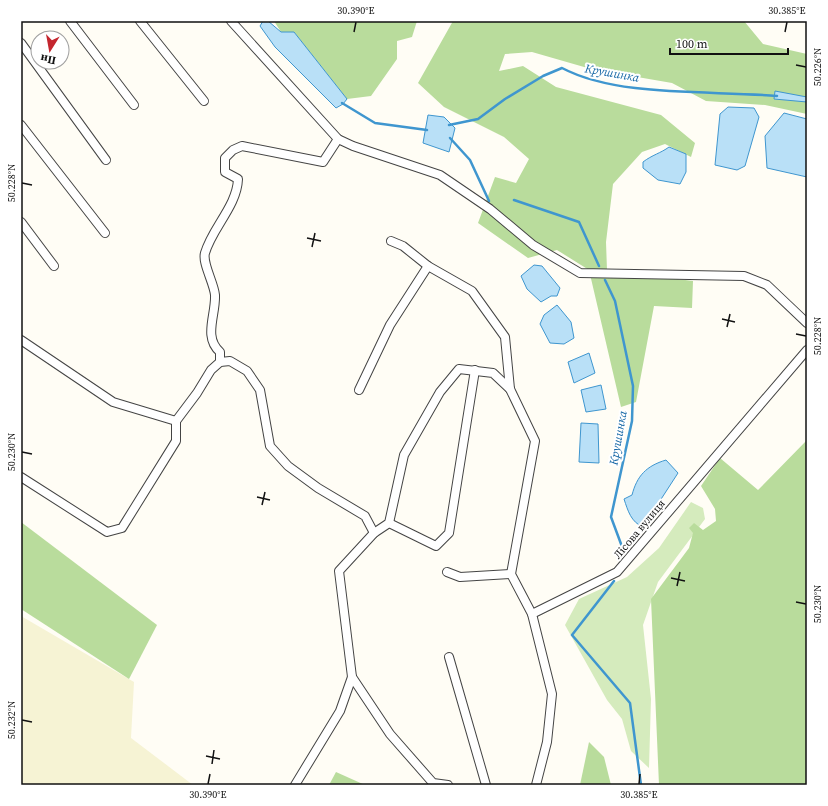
<svg xmlns="http://www.w3.org/2000/svg" width="828" height="806" font-family="'Source Serif 4',serif">
<rect width="100%" height="100%" fill="#fffdf5"/>
<path fill="#f6f3d4" d="M21,616L134,682L131,738L193,785H21Z"/>
<path fill="#d5ebbd" d="M691,502L703,508L705,519L658,582L643,625L651,699L649,768L631,751L622,719L607,700L565,625L579,599L627,577L659,548Z"/>
<g fill="#b9dc9c">
<path d="M274,21H417L412,37L397,41V59L371,96L347,99L294,32H281Z"/>
<path d="M453,21H744L763,44L807,54V114L765,105L706,101L672,83L591,69L532,52L505,54L499,71L523,66L556,87L661,115L695,143L691,157L665,144L642,152L613,184L606,242L607,270L693,281L692,308L654,306L636,402L621,407L589,270L557,250L528,258L478,223L495,177L516,183L529,159L504,137L444,107L418,83Z"/>
<path d="M807,440V785H659L651,599L689,548L693,533L689,528L694,523L703,530L716,521L715,509L701,486L720,458L758,490Z"/>
<path d="M21,522L157,625L129,679L21,609Z"/>
<path d="M589,742L604,757L611,785H580Z"/>
<path d="M336,772L365,785H329Z"/>
</g>
<g fill="#b9e0f7" stroke="#3f96cf">
<path d="M263,21H268L281,32H294L347,99L343,104L336,108L275,47L260,26Z"/>
<path d="M775,91L807,97V102L774,99Z"/>
<path d="M728,107L754,108L759,117L745,166L737,170L715,165L720,114Z"/>
<path d="M784,113L807,119V177L767,168L765,136Z"/>
<path d="M428,115L444,117L455,128L449,152L423,143Z"/>
<path d="M669,147L686,154V172L680,184L658,180L643,168V162C652,155 661,153 669,147Z"/>
<path d="M534,265L542,266L560,288L557,296H551L541,302L527,289L521,276Z"/>
<path d="M557,305L571,322L574,338L564,344L550,343L540,324L544,315Z"/>
<path d="M589,353L595,373L574,383L568,362Z"/>
<path d="M601,385L606,409L586,412L581,390Z"/>
<path d="M581,423L598,424L599,463L579,462Z"/>
<path d="M666,460L678,473L643,527C631,522 628,511 624,499L632,495C637,476 646,466 666,460Z"/>
</g>
<g fill="none" stroke-linecap="round" stroke-linejoin="round">
<g stroke="#3f96cf" stroke-width="2.5">
<path d="M342,103L375,123L427,130"/>
<path d="M449,125L478,119L505,99L543,76L562,68C619,98 713,90 777,96"/>
<path d="M450,138L470,160L489,201"/>
<path d="M514,200L579,222L599,266"/>
<path d="M605,280L615,301L633,386L632,421L611,517L624,552"/>
<path d="M614,581L572,635L630,703L641,785"/>
</g>
<g stroke="#444" stroke-width="10">
<g id="minor">
<path d="M70,21L134,105"/>
<path d="M140,21L204,101"/>
<path d="M231,21L338,139L353,146L440,175L490,209L533,245L580,273L744,276L767,285L807,323"/>
<path d="M21,43L106,160"/>
<path d="M21,125L105,233"/>
<path d="M21,222L54,266"/>
<path d="M391,241L403,246L428,266L472,291L505,337L510,389L535,441L511,574L532,614"/>
<path d="M21,340L113,402L176,421"/>
<path d="M220,362V352C203,337 216,315 215,295C214,283 202,263 205,253C212,228 237,206 238,179L225,172V158L233,150L242,146L323,162L338,139"/>
<path d="M359,390L390,325L428,266"/>
<path d="M21,477L107,532L122,528L176,441V421L197,393L211,370L220,362L230,361L247,371L260,390L270,446L288,466L318,488L365,516L374,533"/>
<path d="M389,523L436,546L449,533L475,370"/>
<path d="M447,572L460,577L511,574"/>
<path d="M449,657L486,785"/>
<path d="M295,785L340,711L352,677"/>
<path d="M448,785L433,783L390,734L352,677L339,571L374,533L389,523L404,455L440,392L459,369L493,373L510,389"/>
<path d="M536,785L547,742L552,694L532,614L617,572L807,350"/>
</g>
</g>
<use href="#minor" stroke="#fff" stroke-width="8"/>
</g>
<path fill="none" stroke="#111" stroke-width="1.5" d="M354,32L356,22M785,32L787,22M796,65L806,67M22,183L32,185M307,238L321,241M312,247L315,233M722,319L735,322M727,327L730,314M796,334L806,336M22,452L32,454M257,497L270,500M262,505L265,492M671,578L685,581M677,586L680,572M796,602L806,604M22,720L32,722M206,756L220,759M212,764L214,750M208,784L210,774M639,784L640,774"/>
<g text-anchor="middle" stroke-width="4" stroke-linejoin="round" paint-order="stroke">
<g font-size="11" fill="#111" stroke="#fff">
<text transform="translate(639 529) rotate(-50)" y="4">Лісова вулиця</text>
</g>
<g font-size="12" font-style="italic" fill="#1768a6" stroke="#fff">
<text transform="translate(612 73) rotate(10)" y="4">Крушинка</text>
<text transform="translate(618 438) rotate(-80)" y="4">Крушинка</text>
</g>
</g>
<rect width="828" height="806" fill="none" stroke="#ffffff" stroke-width="44"/>
<g transform="translate(50 50) rotate(191)"><circle r="19" fill="#ffffff" stroke="#a0a0a0"/>
<path d="M0-3L7 15L0 10L-7 15Z" fill="#c4262e"/>
<text y="-6" font-size="11" font-weight="bold" text-anchor="middle" fill="#111111">Пн</text>
</g>
<path d="M670 48v6h118v-6" fill="none" stroke="#111111" stroke-width="2"/>
<text x="676" y="48" font-size="12" fill="#111111" stroke="#ffffff" stroke-width="3" paint-order="stroke">100 m</text>
<rect x="22" y="22" width="784" height="762" fill="none" stroke="#111" stroke-width="1.5"/>
<g font-size="10" text-anchor="middle" fill="#111">
<text x="356" y="14">30.390°E</text>
<text x="787" y="14">30.385°E</text>
<text transform="translate(817 67) rotate(-90)" y="4">50.226°N</text>
<text transform="translate(11 183) rotate(-90)" y="4">50.228°N</text>
<text transform="translate(817 336) rotate(-90)" y="4">50.228°N</text>
<text transform="translate(11 452) rotate(-90)" y="4">50.230°N</text>
<text transform="translate(817 604) rotate(-90)" y="4">50.230°N</text>
<text transform="translate(11 720) rotate(-90)" y="4">50.232°N</text>
<text x="208" y="798">30.390°E</text>
<text x="639" y="798">30.385°E</text>
</g>
</svg>
